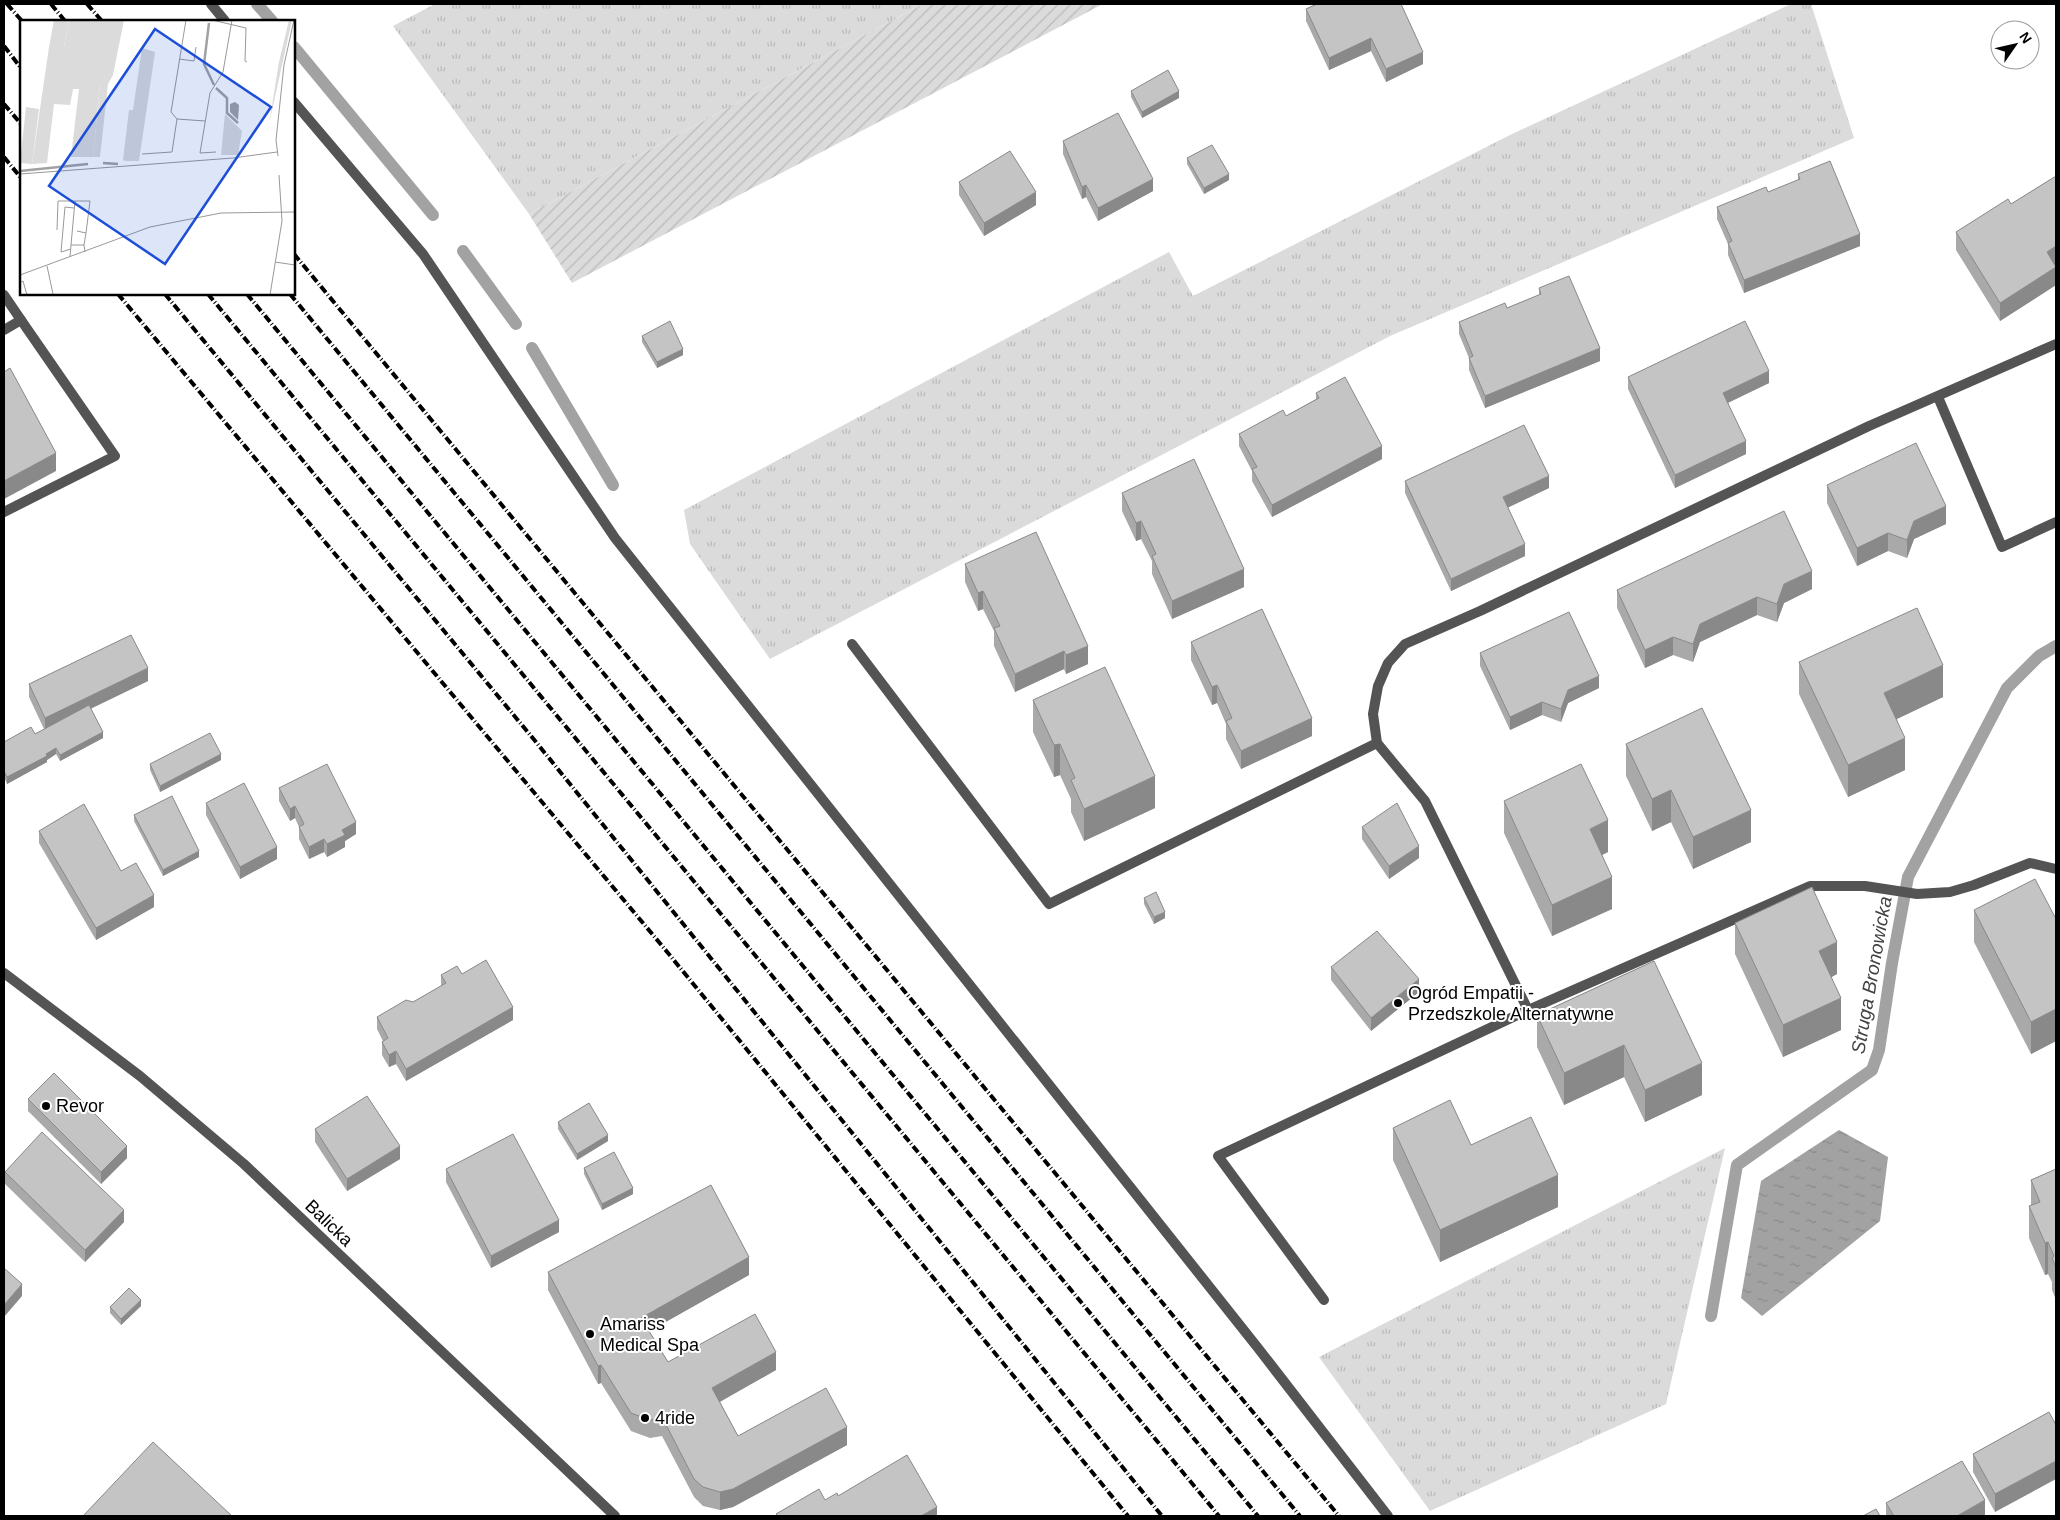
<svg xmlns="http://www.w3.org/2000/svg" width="2060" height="1520" font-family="Arial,sans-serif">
<defs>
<pattern id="grass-tufts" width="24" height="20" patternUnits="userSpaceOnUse" patternTransform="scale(1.25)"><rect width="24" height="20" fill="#dbdbdb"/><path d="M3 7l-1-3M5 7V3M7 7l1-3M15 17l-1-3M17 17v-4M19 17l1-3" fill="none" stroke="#bababa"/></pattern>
<pattern id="garden-furrows" width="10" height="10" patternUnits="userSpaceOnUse" patternTransform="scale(1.25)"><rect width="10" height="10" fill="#dbdbdb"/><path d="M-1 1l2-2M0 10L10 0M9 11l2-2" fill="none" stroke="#bababa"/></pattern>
<pattern id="water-ripples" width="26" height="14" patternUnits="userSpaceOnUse" patternTransform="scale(1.25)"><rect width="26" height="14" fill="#a2a2a2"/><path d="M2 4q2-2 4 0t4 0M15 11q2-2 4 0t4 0" fill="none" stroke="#8a8a8a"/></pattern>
</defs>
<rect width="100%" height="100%" fill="#fff"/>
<g fill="url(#grass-tufts)">
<path d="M435,4H923L529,214L393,26Z"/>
<path d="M1791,4H1811L1854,138L1390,336L770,659L690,544L684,510L1169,252L1193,296L1512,134Z"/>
<path d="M1725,1148L1666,1404L1430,1511L1319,1357Z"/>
</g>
<path fill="url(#garden-furrows)" d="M923,4H1103L572,283L529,214Z"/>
<path fill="url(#water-ripples)" d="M1839,1130L1888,1157L1880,1221L1762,1316L1741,1298L1761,1181Z"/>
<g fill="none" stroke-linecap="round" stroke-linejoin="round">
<g stroke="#a2a2a2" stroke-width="12">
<path d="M257,4L272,21"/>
<path d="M294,47L433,215"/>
<path d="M463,251L516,324"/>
<path d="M532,348L613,485"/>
<path d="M1711,1316L1737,1165L1872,1070L1879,1050L1892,963L1908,877L2007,688L2039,656L2056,646"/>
</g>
<g stroke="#545454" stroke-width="10">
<path d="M4,295L21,320L4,330"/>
<path d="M4,512L115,456L21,320"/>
</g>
<g stroke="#545454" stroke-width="10">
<path d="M211,4L225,21"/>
<path d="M294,102L423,254L615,538L1258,1348L1388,1516"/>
<path d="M1938,397L2002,547L2056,522"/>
<path d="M852,644L1049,904L1377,743"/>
<path d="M1528,1010L1425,801L1377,743L1373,714L1378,686L1388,663L1405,644L1480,611L1869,426L2056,344"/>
<path d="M1324,1300L1218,1156L1528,1010L1810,886H1865L1917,894L1950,892L1974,885L2030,863L2056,869"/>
</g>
<path stroke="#545454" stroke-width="10" d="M4,973L140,1076L244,1164L615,1516"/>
<g stroke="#000" stroke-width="4" stroke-dasharray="8 2.5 1 2.5" stroke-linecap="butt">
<path d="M7,4L22,21"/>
<path d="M51,4L65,21"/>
<path d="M87,4L102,21"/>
<path d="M4,46L21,68"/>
<path d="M4,104L21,124"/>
<path d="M4,157L21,178"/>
<path d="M294,254L1339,1516"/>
<path d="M118,294L668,953L1128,1516"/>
<path d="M165,294L536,742L1162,1516"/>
<path d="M208,294L1219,1516"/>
<path d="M247,294L1258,1516"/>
<path d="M290,294L1300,1516"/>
</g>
</g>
<g fill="#a9a9a9">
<path d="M1317,4L1423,64L1386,82L1371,51L1329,70L1306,21V9Z"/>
<path d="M1131,91L1179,98L1142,118L1131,97Z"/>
<path d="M1063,141L1153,191L1098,221L1086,197L1082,199L1063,154Z"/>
<path d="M1187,158L1229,180L1204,194L1187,164Z"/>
<path d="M1798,174L1860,246L1744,293L1728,255V244L1717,219V207L1768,192L1798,180Z"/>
<path d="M2056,176V264L2055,265L2056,267V285L2000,321L1956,250V232L2011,204Z"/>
<path d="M959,182L1036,205L984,236L959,195Z"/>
<path d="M1539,288L1600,361L1485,408L1469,370V358L1459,334V322L1507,308L1539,295Z"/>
<path d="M642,336L683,355L657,368L642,342Z"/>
<path d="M1628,377L1769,383L1728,403L1746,454L1675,488L1628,389Z"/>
<path d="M1316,393L1382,459L1272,517L1252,481V471L1239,446V434L1286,416L1316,399Z"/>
<path d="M1405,481L1549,488L1508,507L1525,556L1451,591L1405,493Z"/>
<path d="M1827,485L1946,524L1914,539L1907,558L1888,551L1857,566L1827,503Z"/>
<path d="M1122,493L1244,587L1172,619L1152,574V561L1141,539L1136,541L1122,511Z"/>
<path d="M965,564L1088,664L1066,674L1064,669L1015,692L994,646V631L983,609L978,611L965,582Z"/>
<path d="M1812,589L1784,603L1777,622L1757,615L1700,642L1693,662L1673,655L1645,668L1617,608V590Z"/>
<path d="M1191,642L1312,736L1241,769L1226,739V724L1217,703L1212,705L1191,660Z"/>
<path d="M1480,653L1599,688L1568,703L1561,722L1542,715L1510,730L1480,666Z"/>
<path d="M1799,662L1943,697L1897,719L1905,770L1848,797L1799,694Z"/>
<path d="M148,681L91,708L103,738L60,761L56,754L47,760V762L7,784L4,777V742L35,734L44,729L29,697V684Z"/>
<path d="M1033,700L1155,808L1084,841L1071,812V799L1060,775L1054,777L1033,732Z"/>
<path d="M1626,744L1751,842L1693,869L1671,822L1652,831L1626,776Z"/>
<path d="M221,760L160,792L150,770V764Z"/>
<path d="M279,788L356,834L345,841V847L327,857L324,852L309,859L299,839V827L295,818L290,821L279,801Z"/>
<path d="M1504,801L1608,852L1602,855L1612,909L1552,936L1504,833Z"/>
<path d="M206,803L277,859L240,879L206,815Z"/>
<path d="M134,815L199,857L163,876L134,821Z"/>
<path d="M1362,827L1419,858L1389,879L1362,839Z"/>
<path d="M39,831L121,871L154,907L96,940L39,843Z"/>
<path d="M1144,898L1165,918L1154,924L1144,904Z"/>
<path d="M1974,910L2056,919V1041L2031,1054L1974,942Z"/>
<path d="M1735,923L1837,974L1832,977L1841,1030L1783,1057L1735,954Z"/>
<path d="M1654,961L1702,1095L1645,1122L1624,1077L1564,1105L1537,1047V1015Z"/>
<path d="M1331,967L1419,992L1371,1031L1331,980Z"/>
<path d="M462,974L513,1020L406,1081L396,1064L389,1067L382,1055V1042L383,1041L377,1029V1017L413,1002L441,986V975Z"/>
<path d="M28,1099L127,1158L101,1184L28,1111Z"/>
<path d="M558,1122L608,1141L577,1160L558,1129Z"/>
<path d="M1393,1128L1471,1145L1558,1207L1440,1262L1393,1160Z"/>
<path d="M315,1129L400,1159L347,1191L315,1142Z"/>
<path d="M584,1168L633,1194L602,1210L584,1174Z"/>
<path d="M446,1169L559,1232L491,1268L446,1182Z"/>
<path d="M2056,1169V1300L2052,1290V1282L2048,1274L2045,1275L2029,1238V1206H2031V1180Z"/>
<path d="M5,1172L124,1222L85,1262L5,1184Z"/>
<path d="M548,1272L749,1275L649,1331L668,1362L776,1370L720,1402L738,1436L847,1445L733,1507L720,1510L703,1506L694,1497L662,1436L650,1438L631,1431L601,1383L598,1384L548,1290Z"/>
<path d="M141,1306L121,1325L110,1313V1307Z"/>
<path d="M2049,1412L1995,1512L1973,1472V1454Z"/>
<path d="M1886,1503L1985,1516H1886Z"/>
</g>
<g fill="#898989">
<path d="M1371,38V51L1329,70V58Z"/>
<path d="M1423,52V64L1386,82V69Z"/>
<path d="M1179,91V98L1142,118V112Z"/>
<path d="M1229,174V180L1204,194V188Z"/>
<path d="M1153,179V191L1098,221V208Z"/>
<path d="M1086,185V197L1082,199V187Z"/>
<path d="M1036,192V205L984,236V223Z"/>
<path d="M1860,234V246L1744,293V280Z"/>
<path d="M2056,246V264L2047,270V252Z"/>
<path d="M2056,267V285L2000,321V303Z"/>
<path d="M1600,348V361L1485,408V396Z"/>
<path d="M683,349V355L657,368V362Z"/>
<path d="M1769,371V383L1723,405V393Z"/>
<path d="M1746,441V454L1675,488V475Z"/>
<path d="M1382,446V459L1272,517V505Z"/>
<path d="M56,453V471L4,499V481Z"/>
<path d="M1549,476V488L1503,510V497Z"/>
<path d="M1946,506V524L1914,539L1907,558V540L1914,521Z"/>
<path d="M1141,521V539L1136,541V523Z"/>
<path d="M1888,533V551L1857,566V548Z"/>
<path d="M1525,544V556L1451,591V579Z"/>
<path d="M1244,569V587L1172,619V601Z"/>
<path d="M1812,571V589L1784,603L1777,622V604L1784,584Z"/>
<path d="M983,591V609L978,611V593Z"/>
<path d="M1757,597V615L1700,642L1693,662V644L1700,624Z"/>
<path d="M1673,637V655L1645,668V650Z"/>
<path d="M1088,646V664L1066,674V655Z"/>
<path d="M1064,651V669L1015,692V674Z"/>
<path d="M1943,665V697L1884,725V693Z"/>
<path d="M148,668V681L45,731V718Z"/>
<path d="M1599,676V688L1568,703L1561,722V709L1568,690Z"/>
<path d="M1217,685V703L1212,705V687Z"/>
<path d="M1542,702V715L1510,730V717Z"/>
<path d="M1312,718V736L1241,769V751Z"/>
<path d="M103,732V738L60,761V755Z"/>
<path d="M1905,738V770L1848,797V765Z"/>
<path d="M1060,744V775L1054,777V745Z"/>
<path d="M56,748V754L47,760V762L7,784V777Z"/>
<path d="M221,754V760L160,792V786Z"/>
<path d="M1155,776V808L1084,841V809Z"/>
<path d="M1671,790V822L1652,831V799Z"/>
<path d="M295,806V818L290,821V809Z"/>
<path d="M1751,810V842L1693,869V837Z"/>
<path d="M1608,820V852L1590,861V829Z"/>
<path d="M356,822V834L345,841V847L327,857V844L342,830Z"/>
<path d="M324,839V852L309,859V847Z"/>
<path d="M1419,846V858L1389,879V866Z"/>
<path d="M277,847V859L240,879V867Z"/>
<path d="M199,851V857L163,876V870Z"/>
<path d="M1612,877V909L1552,936V905Z"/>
<path d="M154,895V907L96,940V928Z"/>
<path d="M1165,912V918L1154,924V917Z"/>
<path d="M1837,942V974L1819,983V951Z"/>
<path d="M1419,979V992L1371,1031V1018Z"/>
<path d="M1841,998V1030L1783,1057V1025Z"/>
<path d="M513,1007V1020L406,1081V1069Z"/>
<path d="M2056,1009V1041L2031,1054V1022Z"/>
<path d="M1624,1045V1077L1564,1105V1073Z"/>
<path d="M396,1051V1064L389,1067V1055Z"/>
<path d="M1702,1063V1095L1645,1122V1090Z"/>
<path d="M608,1135V1141L577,1160V1154Z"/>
<path d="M127,1146V1158L101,1184V1172Z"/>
<path d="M400,1146V1159L347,1191V1179Z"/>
<path d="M1558,1175V1207L1440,1262V1230Z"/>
<path d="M633,1188V1194L602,1210V1204Z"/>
<path d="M124,1210V1222L85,1262V1250Z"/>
<path d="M559,1220V1232L491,1268V1256Z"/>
<path d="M2048,1242V1274L2045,1275V1243Z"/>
<path d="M749,1257V1275L641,1336V1318Z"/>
<path d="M22,1284V1296L4,1317V1305Z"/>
<path d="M141,1300V1306L121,1325V1319Z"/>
<path d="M776,1352V1370L712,1406V1388Z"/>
<path d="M601,1365V1383L598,1384V1366Z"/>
<path d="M847,1427V1445L733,1507L720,1510V1492Z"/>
<path d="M2056,1461V1479L1995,1512V1494Z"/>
<path d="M1985,1500V1516H1957Z"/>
<path d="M937,1507V1516H921Z"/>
</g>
<g fill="#c4c4c4" stroke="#898989">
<path d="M1317,4H1401L1423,52L1386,69L1371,38L1329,58L1306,9Z"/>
<path d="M1168,70L1179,91L1142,112L1131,91Z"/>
<path d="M1118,113L1153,179L1098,208L1086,185L1082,187L1063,141Z"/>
<path d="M1212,145L1229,174L1204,188L1187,158Z"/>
<path d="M1010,151L1036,192L984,223L959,182Z"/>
<path d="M1830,161L1860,234L1744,280L1728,243L1732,241L1717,207L1766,187L1768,192L1800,179L1798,174Z"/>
<path d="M2056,176V246L2047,252L2056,267L2000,303L1956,232L2008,199L2011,204Z"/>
<path d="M1569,276L1600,348L1485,396L1469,358L1473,356L1459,322L1505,303L1507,308L1541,294L1539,288Z"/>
<path d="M670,321L683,349L657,362L642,336Z"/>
<path d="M1745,321L1769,371L1723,393L1746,441L1675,475L1628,377Z"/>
<path d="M10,368L56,453L4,481V372Z"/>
<path d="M1345,377L1382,446L1272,505L1252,469L1257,467L1239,434L1283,410L1286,416L1319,398L1316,393Z"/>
<path d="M1524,425L1549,476L1503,497L1525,544L1451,579L1405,481Z"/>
<path d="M1916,443L1946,506L1914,521L1907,540L1888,533L1857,548L1827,485Z"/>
<path d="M1194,459L1244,569L1172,601L1152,556L1156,554L1141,521L1136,523L1122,493Z"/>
<path d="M1784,511L1812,571L1784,584L1777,604L1757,597L1700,624L1693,644L1673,637L1645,650L1617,590Z"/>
<path d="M1036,532L1088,646L1066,655L1064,651L1015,674L994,628L1000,626L983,591L978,593L965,564Z"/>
<path d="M1917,608L1943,665L1884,693L1905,738L1848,765L1799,662Z"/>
<path d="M1262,609L1312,718L1241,751L1226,721L1232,718L1217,685L1212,687L1191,642Z"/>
<path d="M1569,612L1599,676L1568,690L1561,709L1542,702L1510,717L1480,653Z"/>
<path d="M131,635L148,668L45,718L29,684Z"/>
<path d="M1105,667L1155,776L1084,809L1071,780L1075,778L1060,744L1054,745L1033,700Z"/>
<path d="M89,705L103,732L60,755L56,748L46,754L47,756L7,777L4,771V742L31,727L35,734Z"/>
<path d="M1702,708L1751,810L1693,837L1671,790L1652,799L1626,744Z"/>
<path d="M210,733L221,754L160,786L150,764Z"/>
<path d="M327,764L356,822L342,830L345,835L327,844L324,839L309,847L299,827L304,824L295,806L290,809L279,788Z"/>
<path d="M1581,764L1608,820L1590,829L1612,877L1552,905L1504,801Z"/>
<path d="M244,783L277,847L240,867L206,803Z"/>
<path d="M172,796L199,851L163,870L134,815Z"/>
<path d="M1397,803L1419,846L1389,866L1362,827Z"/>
<path d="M84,804L121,871L136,863L154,895L96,928L39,831Z"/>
<path d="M2035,879L2056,919V1009L2031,1022L1974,910Z"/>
<path d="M1812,887L1837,942L1819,951L1841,998L1783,1025L1735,923Z"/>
<path d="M1156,892L1165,912L1154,917L1144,898Z"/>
<path d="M1377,931L1419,979L1371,1018L1331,967Z"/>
<path d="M486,960L513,1007L406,1069L396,1051L389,1055L382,1042L388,1038L377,1017L406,1000L413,1002L446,983L441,975L457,966L462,974Z"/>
<path d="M1654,961L1702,1063L1645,1090L1624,1045L1564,1073L1537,1015Z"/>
<path d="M54,1073L127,1146L101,1172L28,1099Z"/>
<path d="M367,1096L400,1146L347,1179L315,1129Z"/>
<path d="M1450,1100L1471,1145L1531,1117L1558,1175L1440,1230L1393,1128Z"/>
<path d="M589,1103L608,1135L577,1154L558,1122Z"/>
<path d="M42,1132L124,1210L85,1250L5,1172Z"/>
<path d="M513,1134L559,1220L491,1256L446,1169Z"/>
<path d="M614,1152L633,1188L602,1204L584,1168Z"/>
<path d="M2056,1169V1268L2052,1258L2054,1256L2048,1242L2045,1243L2029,1206L2040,1202L2031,1180Z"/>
<path d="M711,1185L749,1257L641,1318L668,1362L755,1314L776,1352L712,1388L738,1436L826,1388L847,1427L733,1489L720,1492L703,1487L694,1479L662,1417L650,1420L631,1413L601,1365L598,1366L548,1272Z"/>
<path d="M4,1268L22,1284L4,1305Z"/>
<path d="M129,1288L141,1300L121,1319L110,1307Z"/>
<path d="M2049,1412L2056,1425V1461L1995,1494L1973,1454Z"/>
<path d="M153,1442L232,1516H83Z"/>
<path d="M907,1455L937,1507L921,1516H778L776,1514L819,1489L825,1500L837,1493L838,1496Z"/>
<path d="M1962,1461L1985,1500L1957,1516H1894L1886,1503Z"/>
<path d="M1876,1509L1880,1516H1863Z"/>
</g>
<g fill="#000" stroke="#fff" stroke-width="2">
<circle cx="1398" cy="1003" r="5"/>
<circle cx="46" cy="1106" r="5"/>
<circle cx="590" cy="1334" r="5"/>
<circle cx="645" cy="1418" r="5"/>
</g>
<g text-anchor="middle" stroke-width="4" stroke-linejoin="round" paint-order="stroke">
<g font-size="18" fill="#000" stroke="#fff" text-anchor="start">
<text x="1408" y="999">Ogród Empatii -<tspan x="1408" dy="21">Przedszkole Alternatywne</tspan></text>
<text x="56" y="1112">Revor</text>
<text x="600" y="1330">Amariss<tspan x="600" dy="21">Medical Spa</tspan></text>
<text x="655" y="1424">4ride</text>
</g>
<g font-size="18" fill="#000" stroke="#fff">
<text transform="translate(329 1223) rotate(44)" y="6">Balicka</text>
</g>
<g font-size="19" font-style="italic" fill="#434343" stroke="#fff">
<text transform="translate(1871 975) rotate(-80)" y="7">Struga Bronowicka</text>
</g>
</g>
<g transform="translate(20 20)">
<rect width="275" height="275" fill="#fff"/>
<path d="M49,0H104L93,55L88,64H80L73,137H51L59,69H53L50,85L34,84L27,143L12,144L29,27H44ZM122,28L135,32L119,141H106L103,140L109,90H113ZM205,94L222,111L218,135H201Z" fill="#dbdbdb"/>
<path d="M34,0H49L44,27H29ZM269,0H272L249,104L259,42ZM6,87L19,89L12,144L0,143Z" fill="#dbdbdb"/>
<path d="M80,64H88L80,137H73Z" fill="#dbdbdb"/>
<path d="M215,82L219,85L218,100L210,92V84Z" fill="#a2a2a2"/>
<path fill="none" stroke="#a2a2a2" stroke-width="2.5" d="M189,3L184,44L194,65M196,68L207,78V93L218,103M83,143L98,144M0,151L68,144"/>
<path fill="none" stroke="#999" stroke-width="1" d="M166,0L151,92L157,99L185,101M192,0L226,8L225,41L227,42M159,39L174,41L176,27M196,132L180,133L190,73L203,52L212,0M122,134L152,132L157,99M258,136L256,120L264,45L274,0M0,154L213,138L257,132M55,181H70L66,213M37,210L38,181H55L51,225M57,211L66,213L64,225M51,229L41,232L45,187L54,188M50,237L51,225H64L65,232M255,242L275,245M27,246L33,274M0,255L130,207L201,193L275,192M0,263L3,261L7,275M250,275L262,201L259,155"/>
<path fill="#1d4ed8" fill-opacity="0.15" stroke="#1d4ed8" stroke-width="2.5" d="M135,9L251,87L145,244L29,166Z"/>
<rect width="275" height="275" fill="none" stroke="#000" stroke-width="2.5"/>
</g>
<rect width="2060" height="1520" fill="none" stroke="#000000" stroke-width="10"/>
<g transform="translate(2015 45) rotate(56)"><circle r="24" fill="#ffffff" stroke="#999999"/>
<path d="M0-4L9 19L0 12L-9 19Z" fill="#000000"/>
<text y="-8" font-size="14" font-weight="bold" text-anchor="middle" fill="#000000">N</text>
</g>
</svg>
